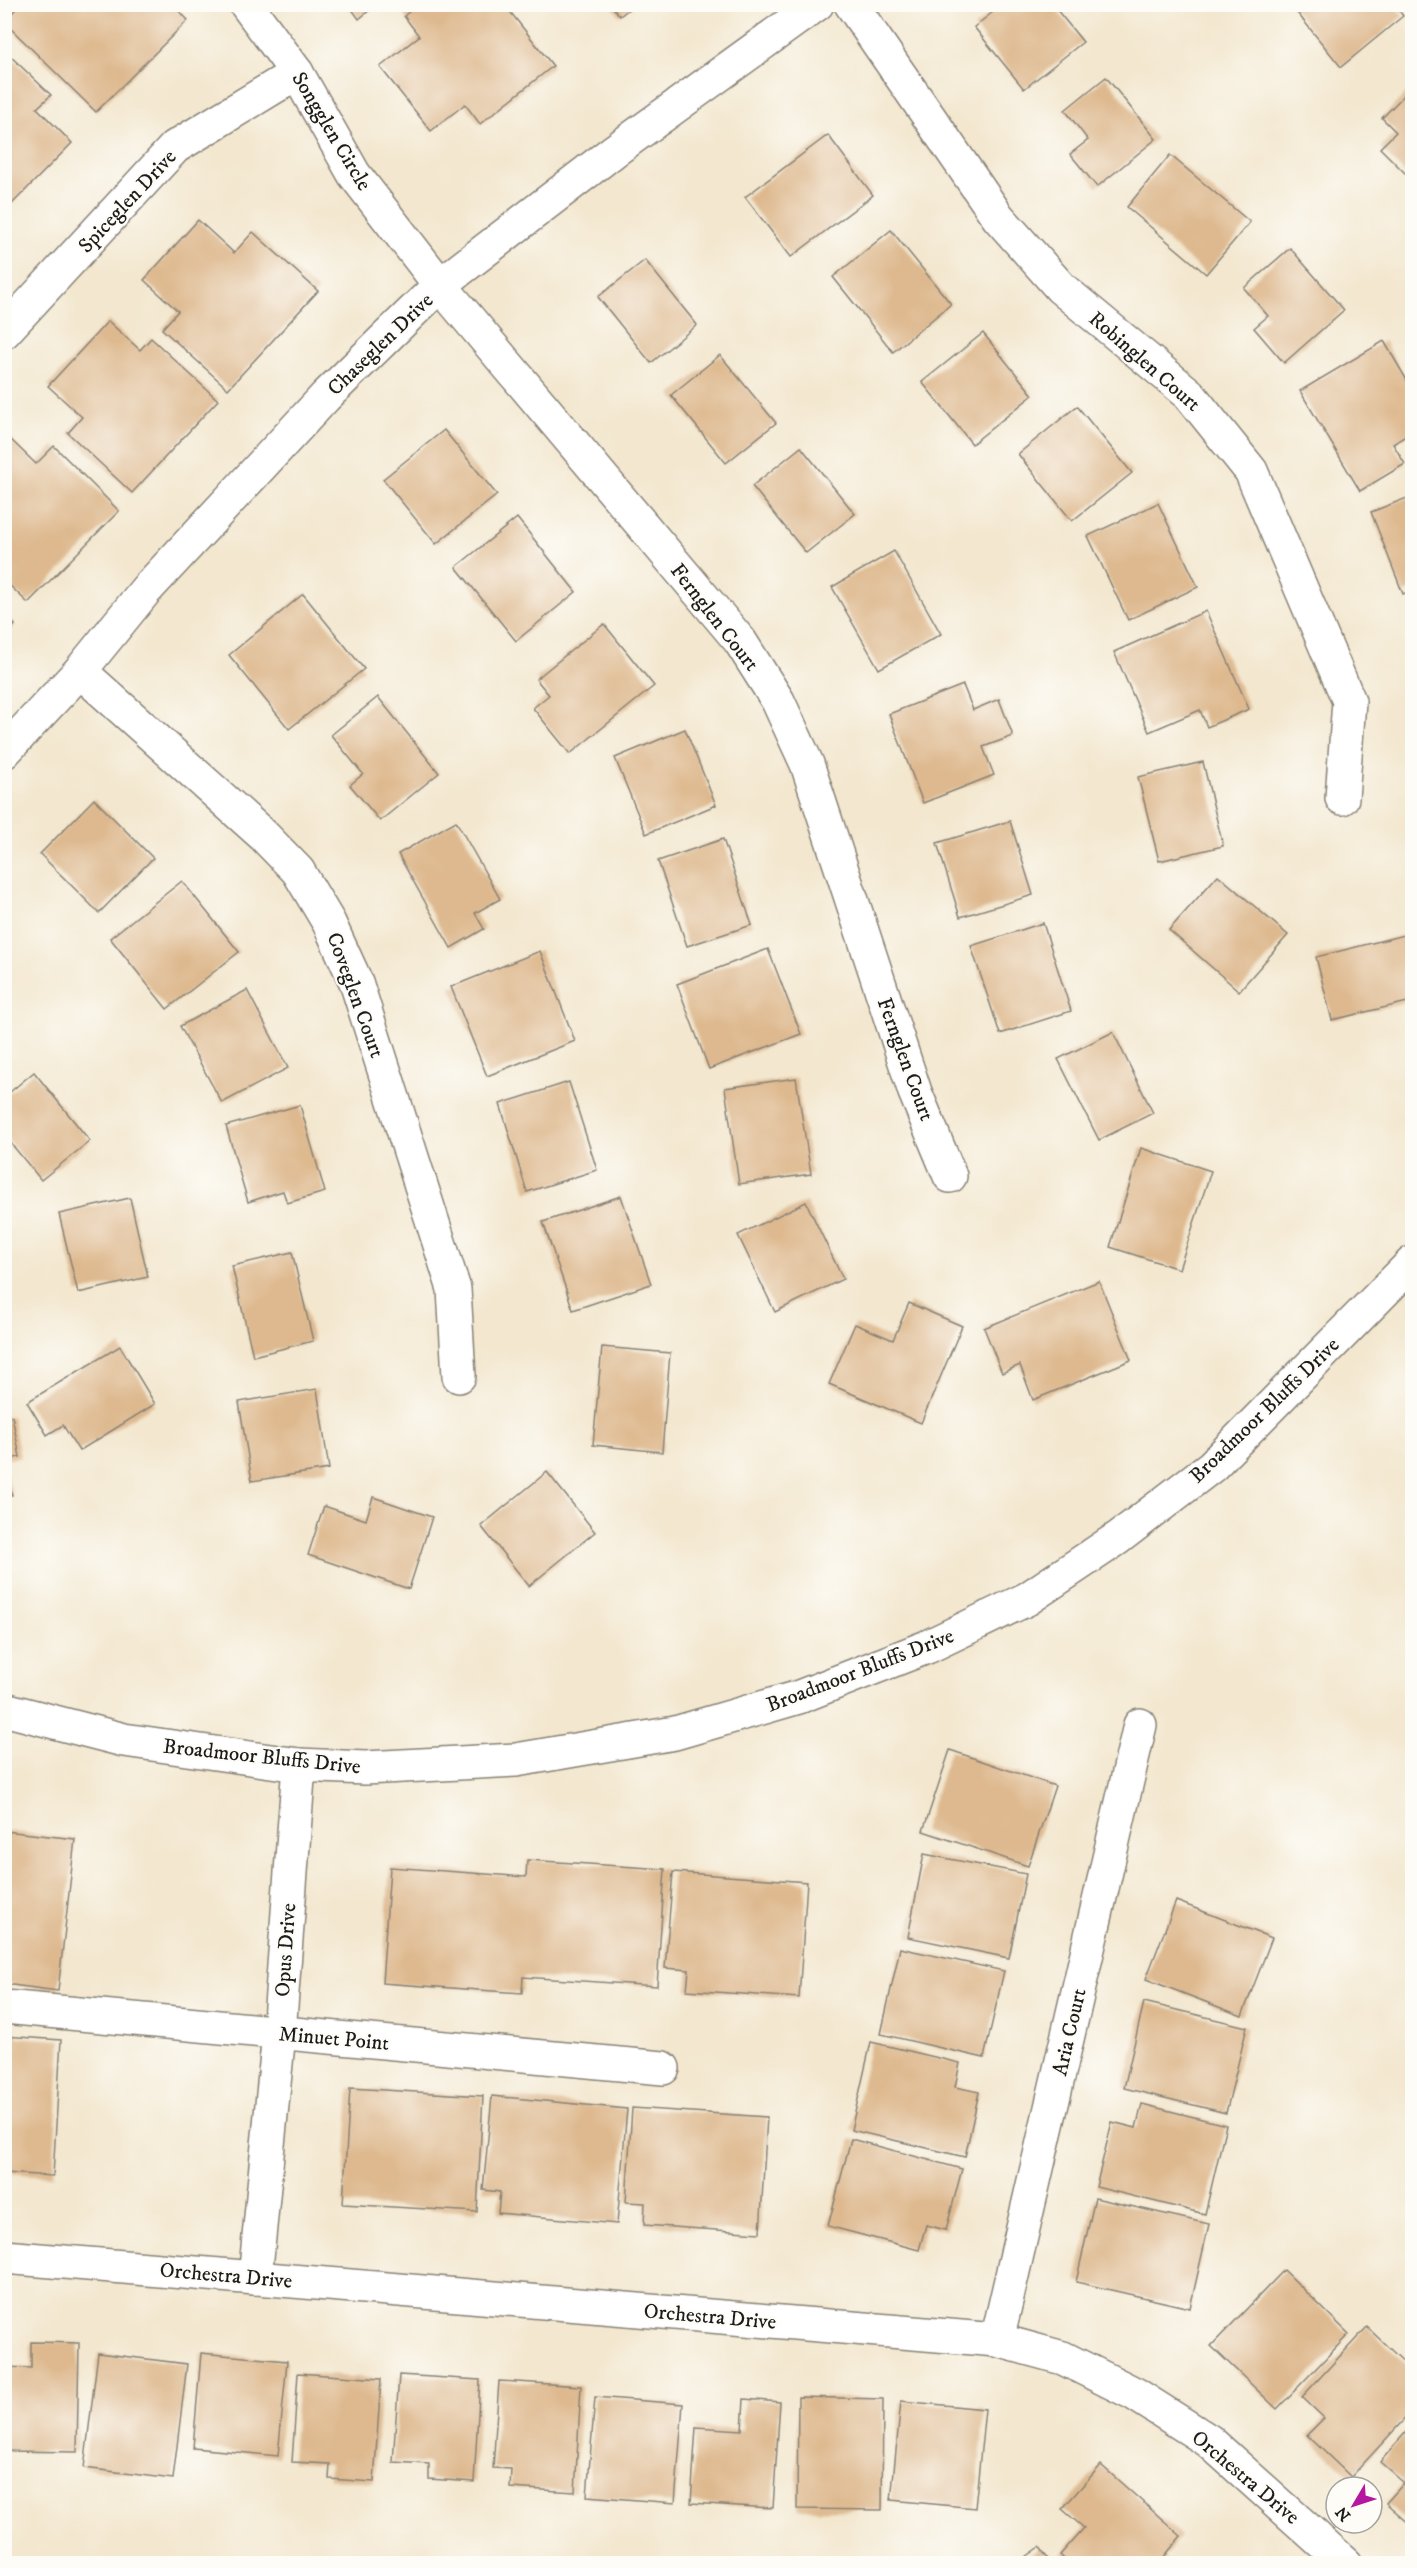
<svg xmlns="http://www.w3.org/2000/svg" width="1417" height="2568" font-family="'IM FELL DW Pica',serif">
<rect width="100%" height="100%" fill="#fdfcf7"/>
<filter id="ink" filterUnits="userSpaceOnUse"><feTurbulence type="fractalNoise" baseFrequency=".0167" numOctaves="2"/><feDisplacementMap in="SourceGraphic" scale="12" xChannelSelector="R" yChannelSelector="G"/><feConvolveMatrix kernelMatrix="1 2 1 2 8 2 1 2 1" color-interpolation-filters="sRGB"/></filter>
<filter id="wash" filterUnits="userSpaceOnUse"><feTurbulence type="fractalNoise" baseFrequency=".008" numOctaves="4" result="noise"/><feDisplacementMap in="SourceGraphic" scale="24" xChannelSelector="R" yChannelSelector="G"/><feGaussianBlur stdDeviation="1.35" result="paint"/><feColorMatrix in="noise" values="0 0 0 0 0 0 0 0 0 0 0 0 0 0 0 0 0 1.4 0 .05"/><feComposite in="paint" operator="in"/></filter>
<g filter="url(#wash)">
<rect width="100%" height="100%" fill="#f3e7cf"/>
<g id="blocks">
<g fill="#deb98f">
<path d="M20,4H172L188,20L96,112L4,22Z"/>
<path d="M348,4H377L359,19Z"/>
<path d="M418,4H504L553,66L480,124L465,104L431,131L380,67L419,36L404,16Z"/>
<path d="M610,4H635L620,16Z"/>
<path d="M1003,4H1052L1083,42L1024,89L974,27Z"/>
<path d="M1290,4H1394L1403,16L1341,67Z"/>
<path d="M4,50L51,95L37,108L72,143L12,204L4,196Z"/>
<path d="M1106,77L1156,139L1097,187L1070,154L1088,140L1065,110Z"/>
<path d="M1412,87V180L1380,148L1396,132L1382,118Z"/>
<path d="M828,135L873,195L791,257L745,197Z"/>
<path d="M1170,155L1250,222L1206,274L1127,207Z"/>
<path d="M198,220L234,253L253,232L318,291L228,389L162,329L178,311L144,280Z"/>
<path d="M891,230L951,304L893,352L833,277Z"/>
<path d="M1290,248L1344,310L1284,363L1254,328L1268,316L1244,288Z"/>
<path d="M645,260L697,325L651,363L598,297Z"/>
<path d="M108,321L140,350L151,338L218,400L132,493L68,433L82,417L48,386Z"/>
<path d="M983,333L1033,395L972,444L922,382Z"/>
<path d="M1384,341L1412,389V432L1393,444L1405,464L1360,491L1300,391Z"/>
<path d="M720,355L776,423L726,463L671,395Z"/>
<path d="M1077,406L1132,473L1072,521L1018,454Z"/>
<path d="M444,430L497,495L436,544L383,479Z"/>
<path d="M6,435L36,464L54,446L119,511L28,603L4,580Z"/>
<path d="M801,447L855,514L806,553L752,486Z"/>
<path d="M1412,496V590L1403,594L1371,512Z"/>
<path d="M1158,503L1198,587L1128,620L1088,536Z"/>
<path d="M517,518L576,592L516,641L456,567Z"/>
<path d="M894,551L941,634L879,669L832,587Z"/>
<path d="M303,594L364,669L289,729L229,655Z"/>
<path d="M1206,611L1249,709L1207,727L1200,710L1149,732L1114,652Z"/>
<path d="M4,614L15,625L4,636Z"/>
<path d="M604,624L654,686L570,754L533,708L549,695L536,679Z"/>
<path d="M963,685L973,710L999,699L1013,736L983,747L994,775L923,803L889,714Z"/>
<path d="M378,697L439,773L380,821L350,785L363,774L331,735Z"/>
<path d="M685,729L716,805L646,834L615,758Z"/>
<path d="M1203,762L1223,846L1159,861L1138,777Z"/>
<path d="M94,799L153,858L99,913L40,854Z"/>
<path d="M456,821L500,899L475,913L484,929L451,948L398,854Z"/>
<path d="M1010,821L1033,895L960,917L937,843Z"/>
<path d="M723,839L752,925L687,946L658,861Z"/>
<path d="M1218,875L1288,935L1239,991L1169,930Z"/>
<path d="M182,881L239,952L167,1009L110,938Z"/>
<path d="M1043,923L1071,1011L1000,1034L971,946Z"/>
<path d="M1412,933V1001L1332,1020L1316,957Z"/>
<path d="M768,949L801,1034L709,1069L677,984Z"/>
<path d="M540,951L575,1041L487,1076L451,987Z"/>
<path d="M247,990L288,1068L222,1103L180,1026Z"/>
<path d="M1113,1032L1153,1113L1099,1140L1058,1059Z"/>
<path d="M34,1072L90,1141L41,1180L4,1135V1097Z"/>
<path d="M796,1078L811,1174L739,1184L725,1088Z"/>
<path d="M569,1082L597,1170L527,1192L500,1104Z"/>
<path d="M300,1105L325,1192L287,1203L283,1191L248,1202L226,1126Z"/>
<path d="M1141,1148L1211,1171L1179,1269L1110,1247Z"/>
<path d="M621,1196L651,1284L573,1310L543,1222Z"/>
<path d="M130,1198L148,1277L78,1293L59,1214Z"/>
<path d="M806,1202L843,1279L775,1312L738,1235Z"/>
<path d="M292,1252L313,1341L253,1356L232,1266Z"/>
<path d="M1099,1281L1131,1360L1033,1400L1020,1365L1002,1373L984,1328Z"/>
<path d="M909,1303L962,1326L921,1423L829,1384L855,1324L893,1340Z"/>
<path d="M120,1346L155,1404L79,1451L63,1425L47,1435L27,1402Z"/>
<path d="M602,1347L670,1353L662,1452L593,1445Z"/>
<path d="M317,1389L329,1469L252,1481L239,1402Z"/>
<path d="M12,1416L20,1457L4,1460V1418Z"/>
<path d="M4,1465L12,1495L4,1497Z"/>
<path d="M547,1472L595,1532L529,1586L481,1526Z"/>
<path d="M373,1497L432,1517L409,1589L308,1555L324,1506L366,1520Z"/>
<path d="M950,1750L1055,1786L1028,1866L923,1831Z"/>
<path d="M5,1831L75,1839L58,1991L5,1984Z"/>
<path d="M924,1854L1026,1874L1009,1958L908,1937Z"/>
<path d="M527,1860L665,1869L657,1986L523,1977L522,1993L382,1983L390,1867L526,1877Z"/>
<path d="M673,1872L807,1882L799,1998L687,1990L689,1970L665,1968Z"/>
<path d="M1176,1901L1272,1938L1242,2016L1146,1979Z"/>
<path d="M900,1948L1004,1971L984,2058L881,2034Z"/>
<path d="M1144,2002L1247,2027L1226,2113L1124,2088Z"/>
<path d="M4,2036L61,2040L53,2176L4,2173Z"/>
<path d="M871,2042L960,2063L955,2087L979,2092L965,2157L851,2130Z"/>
<path d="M350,2088L483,2096L477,2212L343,2204Z"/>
<path d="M492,2096L627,2109L617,2224L498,2213L500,2192L483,2190Z"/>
<path d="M1142,2104L1226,2125L1205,2214L1096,2187L1112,2122L1136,2128Z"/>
<path d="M632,2108L767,2117L760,2233L644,2225L645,2203L626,2202Z"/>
<path d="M851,2139L962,2169L946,2230L926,2225L919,2250L828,2226Z"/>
<path d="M1095,2198L1209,2224L1190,2308L1076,2282Z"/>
<path d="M1284,2270L1349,2334L1277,2409L1211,2346Z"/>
<path d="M1367,2327L1412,2370V2411L1351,2477L1307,2435L1324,2418L1302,2397Z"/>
<path d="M31,2342L79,2343L77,2452L4,2451V2367L31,2368Z"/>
<path d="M98,2353L187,2364L173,2479L84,2468Z"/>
<path d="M201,2353L287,2361L278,2456L193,2448Z"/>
<path d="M298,2373L381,2379L374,2482L329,2479L330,2464L292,2462Z"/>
<path d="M399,2375L480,2380L474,2482L429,2479V2464L393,2462Z"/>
<path d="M499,2381L581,2386L575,2492L510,2488L511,2469L493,2468Z"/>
<path d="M595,2397L683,2404L675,2503L587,2496Z"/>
<path d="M798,2397L883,2399L882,2510L797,2509Z"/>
<path d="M744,2399L780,2402L773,2508L691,2503L696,2427L742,2430Z"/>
<path d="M901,2401L985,2409L975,2508L891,2500Z"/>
<path d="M1412,2425V2526L1386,2503L1404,2483L1380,2462Z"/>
<path d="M1101,2465L1181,2536L1164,2557L1171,2564H1069L1060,2555L1084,2528L1062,2509Z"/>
<path d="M1040,2547L1051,2564H1016Z"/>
</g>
</g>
</g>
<g filter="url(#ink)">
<use href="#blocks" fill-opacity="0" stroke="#888276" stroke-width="1.5"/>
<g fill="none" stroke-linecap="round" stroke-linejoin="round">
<g stroke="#888276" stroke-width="36">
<g id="minor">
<path d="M246,4L297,73L354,174L440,285L740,641L778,701L807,764L915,1092L950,1176"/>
<path d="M851,4L998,217L1061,288L1189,394L1251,471L1349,701L1342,798"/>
<path d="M4,332L175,147L297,73"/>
<path d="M80,671L263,835L298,871L329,923L356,982L454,1289L459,1376"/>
<path d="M4,752L80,671L145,591L326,396L440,285L614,151L817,4"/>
<path d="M4,2007L663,2068"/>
<path d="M4,2257L997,2340L1063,2358L1135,2394L1209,2441L1346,2564"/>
<path d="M255,2278L279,2033L299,1765"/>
<path d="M997,2340L1140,1725"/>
</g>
</g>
<g stroke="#888276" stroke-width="36">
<path id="tertiary" d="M4,1709L124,1740L299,1765L365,1768L516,1760L675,1733L799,1697L927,1647L1027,1599L1118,1538L1212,1466L1412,1263"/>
</g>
<use href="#minor" stroke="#fff" stroke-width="33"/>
<use href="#tertiary" stroke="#fff" stroke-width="33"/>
</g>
</g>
<g text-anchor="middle" stroke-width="4.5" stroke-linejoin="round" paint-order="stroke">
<g font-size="21" fill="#1c1c1c" stroke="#fdfcf7">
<text transform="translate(332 131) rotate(59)" y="7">Songglen Circle</text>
<text transform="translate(127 201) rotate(-47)" y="7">Spiceglen Drive</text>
<text transform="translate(380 344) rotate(-44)" y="7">Chaseglen Drive</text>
<text transform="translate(1145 361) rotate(41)" y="7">Robinglen Court</text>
<text transform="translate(715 617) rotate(52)" y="7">Fernglen Court</text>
<text transform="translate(356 995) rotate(70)" y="7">Coveglen Court</text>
<text transform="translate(906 1059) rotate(70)" y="7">Fernglen Court</text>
<text transform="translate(1264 1410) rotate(-44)" y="7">Broadmoor Bluffs Drive</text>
<text transform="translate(860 1670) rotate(-21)" y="7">Broadmoor Bluffs Drive</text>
<text transform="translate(262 1756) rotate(6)" y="7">Broadmoor Bluffs Drive</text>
<text transform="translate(285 1950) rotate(-86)" y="7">Opus Drive</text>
<text transform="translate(1069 2032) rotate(-77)" y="7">Aria Court</text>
<text transform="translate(334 2038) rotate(5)" y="7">Minuet Point</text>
<text transform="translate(226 2275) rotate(5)" y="7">Orchestra Drive</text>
<text transform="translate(710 2316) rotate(5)" y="7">Orchestra Drive</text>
<text transform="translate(1246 2477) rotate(40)" y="7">Orchestra Drive</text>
</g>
</g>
<rect width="1417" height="2568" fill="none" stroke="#fdfcf7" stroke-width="24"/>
<g transform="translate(1354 2505) rotate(231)"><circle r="28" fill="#fdfcf7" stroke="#a3a29f" stroke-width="1.5"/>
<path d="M0-4.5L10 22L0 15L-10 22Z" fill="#b5179e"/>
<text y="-9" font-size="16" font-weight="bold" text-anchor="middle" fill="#1c1c1c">N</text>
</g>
</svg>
